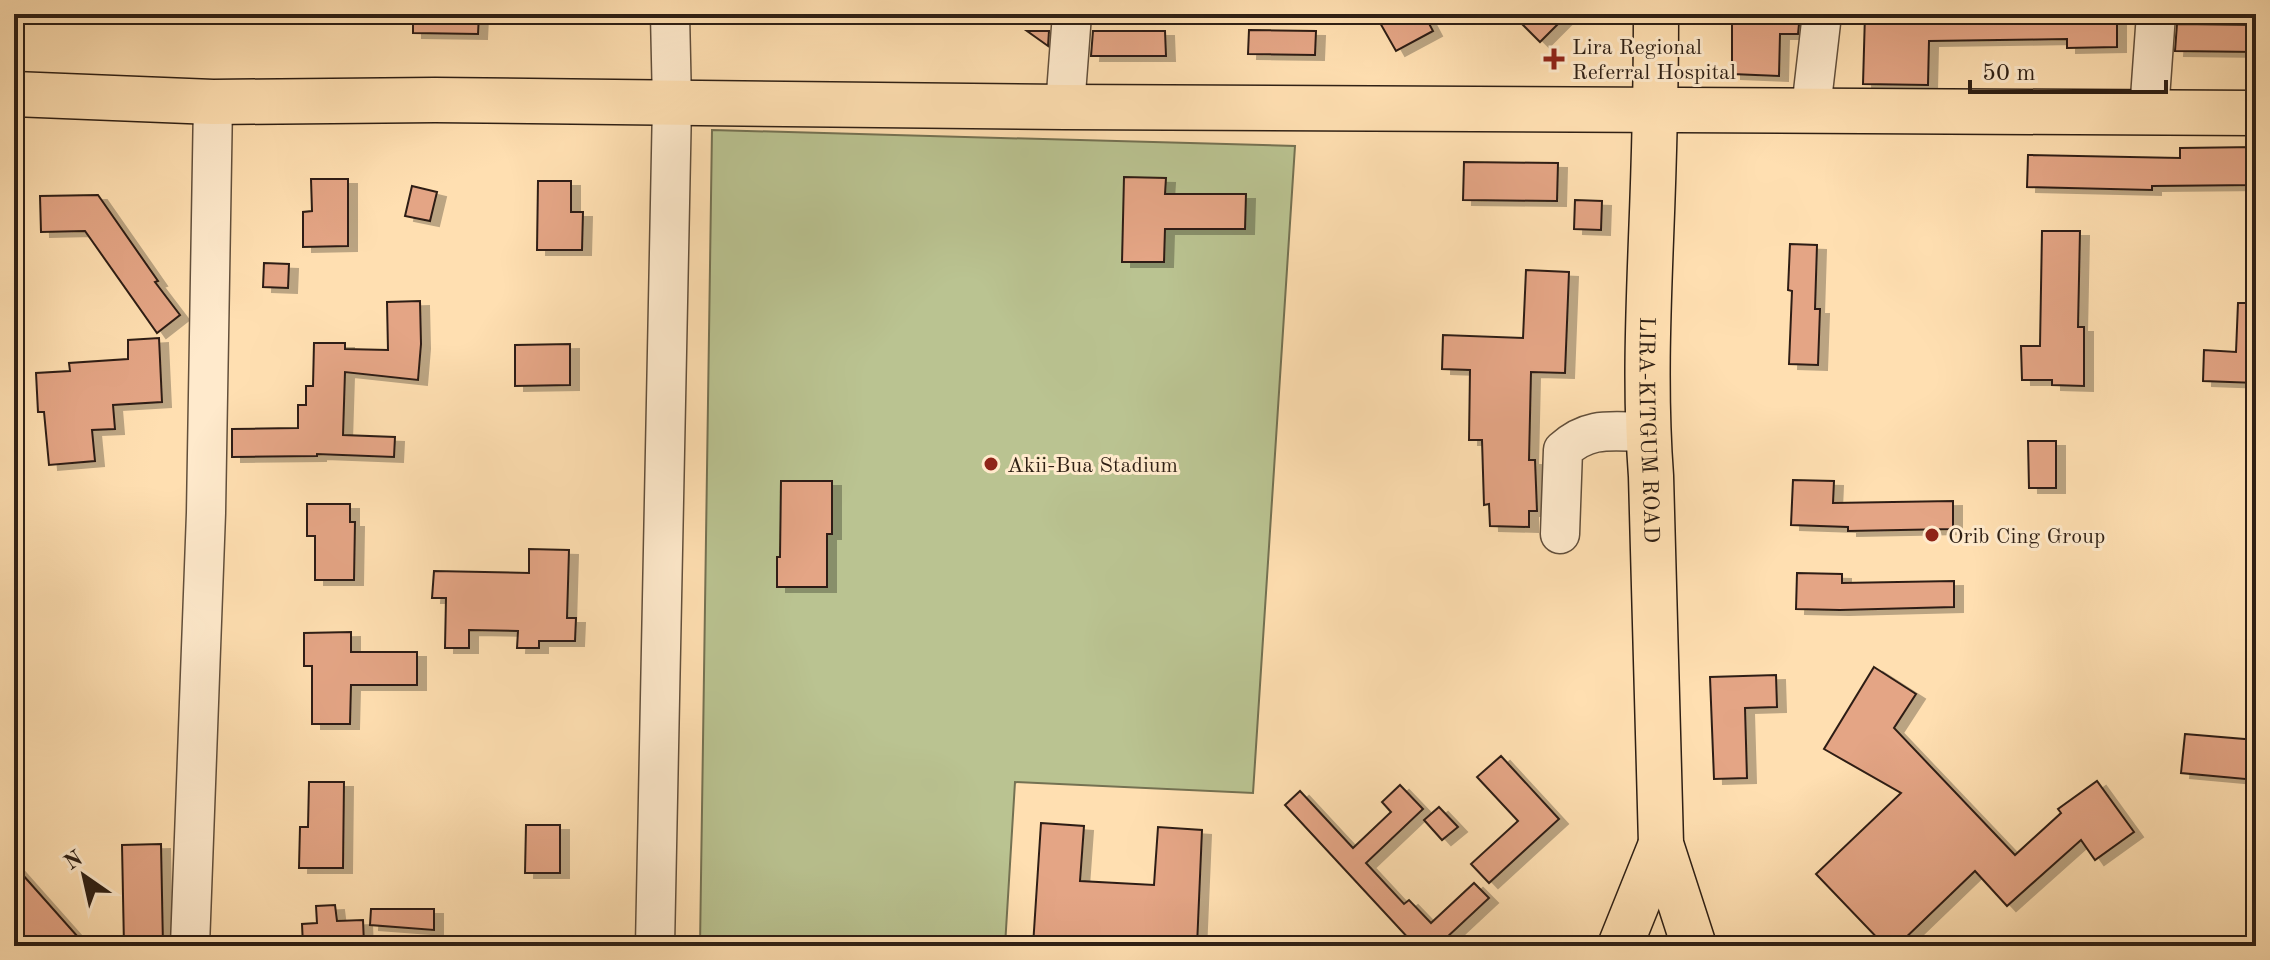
<svg xmlns="http://www.w3.org/2000/svg" width="2270" height="960" font-family="'Old Standard TT',serif">
<defs>
<filter id="shadow"><feDropShadow dx="9" dy="5" stdDeviation="0" flood-color="#0004"/></filter>
</defs>
<rect width="100%" height="100%" fill="#ffdfb1"/>
<filter id="stains"><feTurbulence type="fractalNoise" baseFrequency=".0025" numOctaves="4"/><feColorMatrix values="0 0 0 0 .2 0 0 0 0 .09 0 0 0 0 .02 0 0 0 .5 -.17"/></filter>
<radialGradient id="worn" r=".72"><stop offset=".6" stop-color="#630" stop-opacity="0"/><stop offset="1" stop-color="#630" stop-opacity=".3"/></radialGradient>
<path fill="#bac391" stroke="#747152" stroke-width="2" d="M712,130L1295,146L1253,793L1015,782L1005,946H700Z"/>
<g fill="#e4a585" stroke="#2e1f14" stroke-width="2" filter="url(#shadow)">
<path d="M413,14H479L478,34L413,33Z"/>
<path d="M1375,14H1424L1433,31L1396,51Z"/>
<path d="M1512,14H1568L1540,42Z"/>
<path d="M1732,14H1800L1798,34H1780L1779,76L1732,74Z"/>
<path d="M1865,14H2117V47L2067,48V39L1929,41L1928,85L1863,84Z"/>
<path d="M2177,24L2256,25V52L2175,51Z"/>
<path d="M1249,30L1316,31L1315,55L1248,54Z"/>
<path d="M1027,31H1049L1048,46Z"/>
<path d="M1093,31H1165L1166,56H1091Z"/>
<path d="M2256,147V185L2152,186V190L2027,187L2028,155L2180,158V148Z"/>
<path d="M1464,162L1558,163L1557,201L1463,200Z"/>
<path d="M1124,177L1166,178L1165,194H1246L1245,229H1165L1164,262H1122Z"/>
<path d="M311,179H348V246L303,247V212L312,211Z"/>
<path d="M538,181H571V212H583L582,250H537Z"/>
<path d="M412,186L437,192L430,221L405,216Z"/>
<path d="M98,195L158,281L155,282L180,315L157,333L85,231L41,232L40,196Z"/>
<path d="M1575,200L1602,201L1601,230L1574,229Z"/>
<path d="M2042,231H2080L2078,327H2084V386L2052,385V380H2022L2021,346H2040Z"/>
<path d="M1790,244L1817,245L1815,309H1820L1818,365L1789,364L1792,291L1788,290Z"/>
<path d="M264,263L289,264L288,288L263,287Z"/>
<path d="M1526,270L1569,272L1565,373L1531,372L1529,460H1535L1537,511H1529V527L1490,526L1489,504L1484,505L1482,440H1469L1470,370L1442,369L1443,335L1523,338Z"/>
<path d="M420,301L421,344L418,380L345,372L343,435L395,437L394,457L317,454V456L232,457V429L298,428V405H306V386H313L314,343H345V349L388,350L387,302Z"/>
<path d="M2238,303H2256V383L2203,381L2204,350L2236,352Z"/>
<path d="M159,338L162,402L113,405L115,429L92,430L95,461L49,465L44,412H38L36,373L70,371L69,363L128,359V340Z"/>
<path d="M570,344V385L515,386V345Z"/>
<path d="M2028,441H2056V488H2029Z"/>
<path d="M1793,480L1834,481L1833,503L1953,501V529L1848,531V527L1791,525Z"/>
<path d="M781,481H832V534H827V587H777V557H780Z"/>
<path d="M307,504H350V522H355L354,580H315V536H307Z"/>
<path d="M529,549L569,550L567,618H576L575,641H539V648H517L518,631L469,630V648H445L446,598H432L434,571L529,573Z"/>
<path d="M1797,573L1842,574V583L1954,581V607L1840,610L1796,609Z"/>
<path d="M351,632V652H417V685H351L350,724H312V666H304V633Z"/>
<path d="M1874,667L1916,694L1894,728L2015,855L2061,813L2058,809L2097,781L2134,832L2095,860L2081,840L2007,906L1975,871L1897,946H1885L1816,874L1901,793L1824,749Z"/>
<path d="M1776,675L1777,707L1745,708L1747,778L1714,779L1710,677Z"/>
<path d="M2185,734L2256,740V780L2181,773Z"/>
<path d="M1501,756L1559,819L1489,883L1471,864L1518,821L1477,777Z"/>
<path d="M309,782H344L343,868H299L300,827H308Z"/>
<path d="M1400,785L1423,809L1366,863L1404,904L1409,900L1431,923L1474,883L1489,898L1445,939L1452,946H1406L1411,941L1285,805L1300,791L1353,848L1391,812L1382,802Z"/>
<path d="M1439,807L1458,827L1442,840L1424,820Z"/>
<path d="M1041,823L1084,826L1080,881L1154,885L1158,827L1202,830L1197,946H1033Z"/>
<path d="M526,825H560V873H525Z"/>
<path d="M161,844L163,946H124L122,845Z"/>
<path d="M14,865L86,946H32L14,926Z"/>
<path d="M335,905L337,921L363,920L364,944L303,946L302,924L317,923L316,906Z"/>
<path d="M371,909H434V930L370,925Z"/>
</g>
<g fill="none" stroke-linecap="round" stroke-linejoin="round">
<g stroke="#624f3b" stroke-width="41">
<g id="minor">
<path d="M1065,107L1072,14"/>
<path d="M1811,109L1822,14"/>
<path d="M2149,112L2156,14"/>
<path d="M1560,534L1563,450C1590,425 1614,432 1648,432"/>
<path d="M190,946L206,513L213,102"/>
<path d="M655,946L672,104L670,14"/>
</g>
</g>
<g stroke="#2e1f14" stroke-width="47">
<g id="major">
<path id="s1" d="M1656,14C1656,89 1654,164 1651,239C1648,318 1645,397 1651,476L1661,844L1694,946"/>
<path d="M14,94L213,102L435,100L1065,107L2256,113"/>
<path d="M1620,946L1661,844"/>
</g>
</g>
<use href="#minor" stroke="#ffeacc" stroke-width="38"/>
<use href="#major" stroke="#ffdfb1" stroke-width="44"/>
</g>
<g fill="#8f2418" stroke="#ffeacc" stroke-width="3">
<path d="M1550 47h8v8h8v8h-8v8h-8v-8h-8v-8h8z"/>
<circle cx="991" cy="464" r="8"/>
<circle cx="1932" cy="535" r="8"/>
</g>
<g text-anchor="middle" stroke-width="6" stroke-linejoin="round" paint-order="stroke">
<g font-size="22" fill="#2e1f14" stroke="#ffeacc" text-anchor="start">
<text x="1572" y="54">Lira Regional<tspan x="1572" dy="25">Referral Hospital</tspan></text>
<text x="1007" y="472">Akii-Bua Stadium</text>
<text x="1948" y="543">Orib Cing Group</text>
</g>
<g font-size="22" fill="#2e1f14" stroke="#ffeacc">
<text dy="8" stroke="none"><textPath href="#s1" startOffset="416">LIRA-KITGUM ROAD</textPath></text>
</g>
</g>
<rect width="2270" height="960" fill="none" stroke="#ffdfb1" stroke-width="48"/>
<rect x="16" y="16" width="2238" height="928" fill="none" stroke="#2e1f14" stroke-width="4"/>
<rect x="24" y="24" width="2222" height="912" fill="none" stroke="#2e1f14" stroke-width="2"/>
<g transform="translate(84 876) rotate(326)" stroke="#ffeacc" stroke-width="6" paint-order="stroke">
<path d="M0-6L14 30L0 20L-14 30Z" fill="#2e1f14"/>
<text y="-12" font-size="22" font-weight="bold" text-anchor="middle" fill="#2e1f14">N</text>
</g>
<path d="M1970 80v12h196v-12" fill="none" stroke="#2e1f14" stroke-width="4"/>
<text x="1982" y="80" font-size="24" fill="#2e1f14" stroke="#ffeacc" stroke-width="6" paint-order="stroke">50 m</text>
<rect width="100%" height="100%" filter="url(#stains)"/>
<rect width="100%" height="100%" fill="url(#worn)"/>
</svg>
